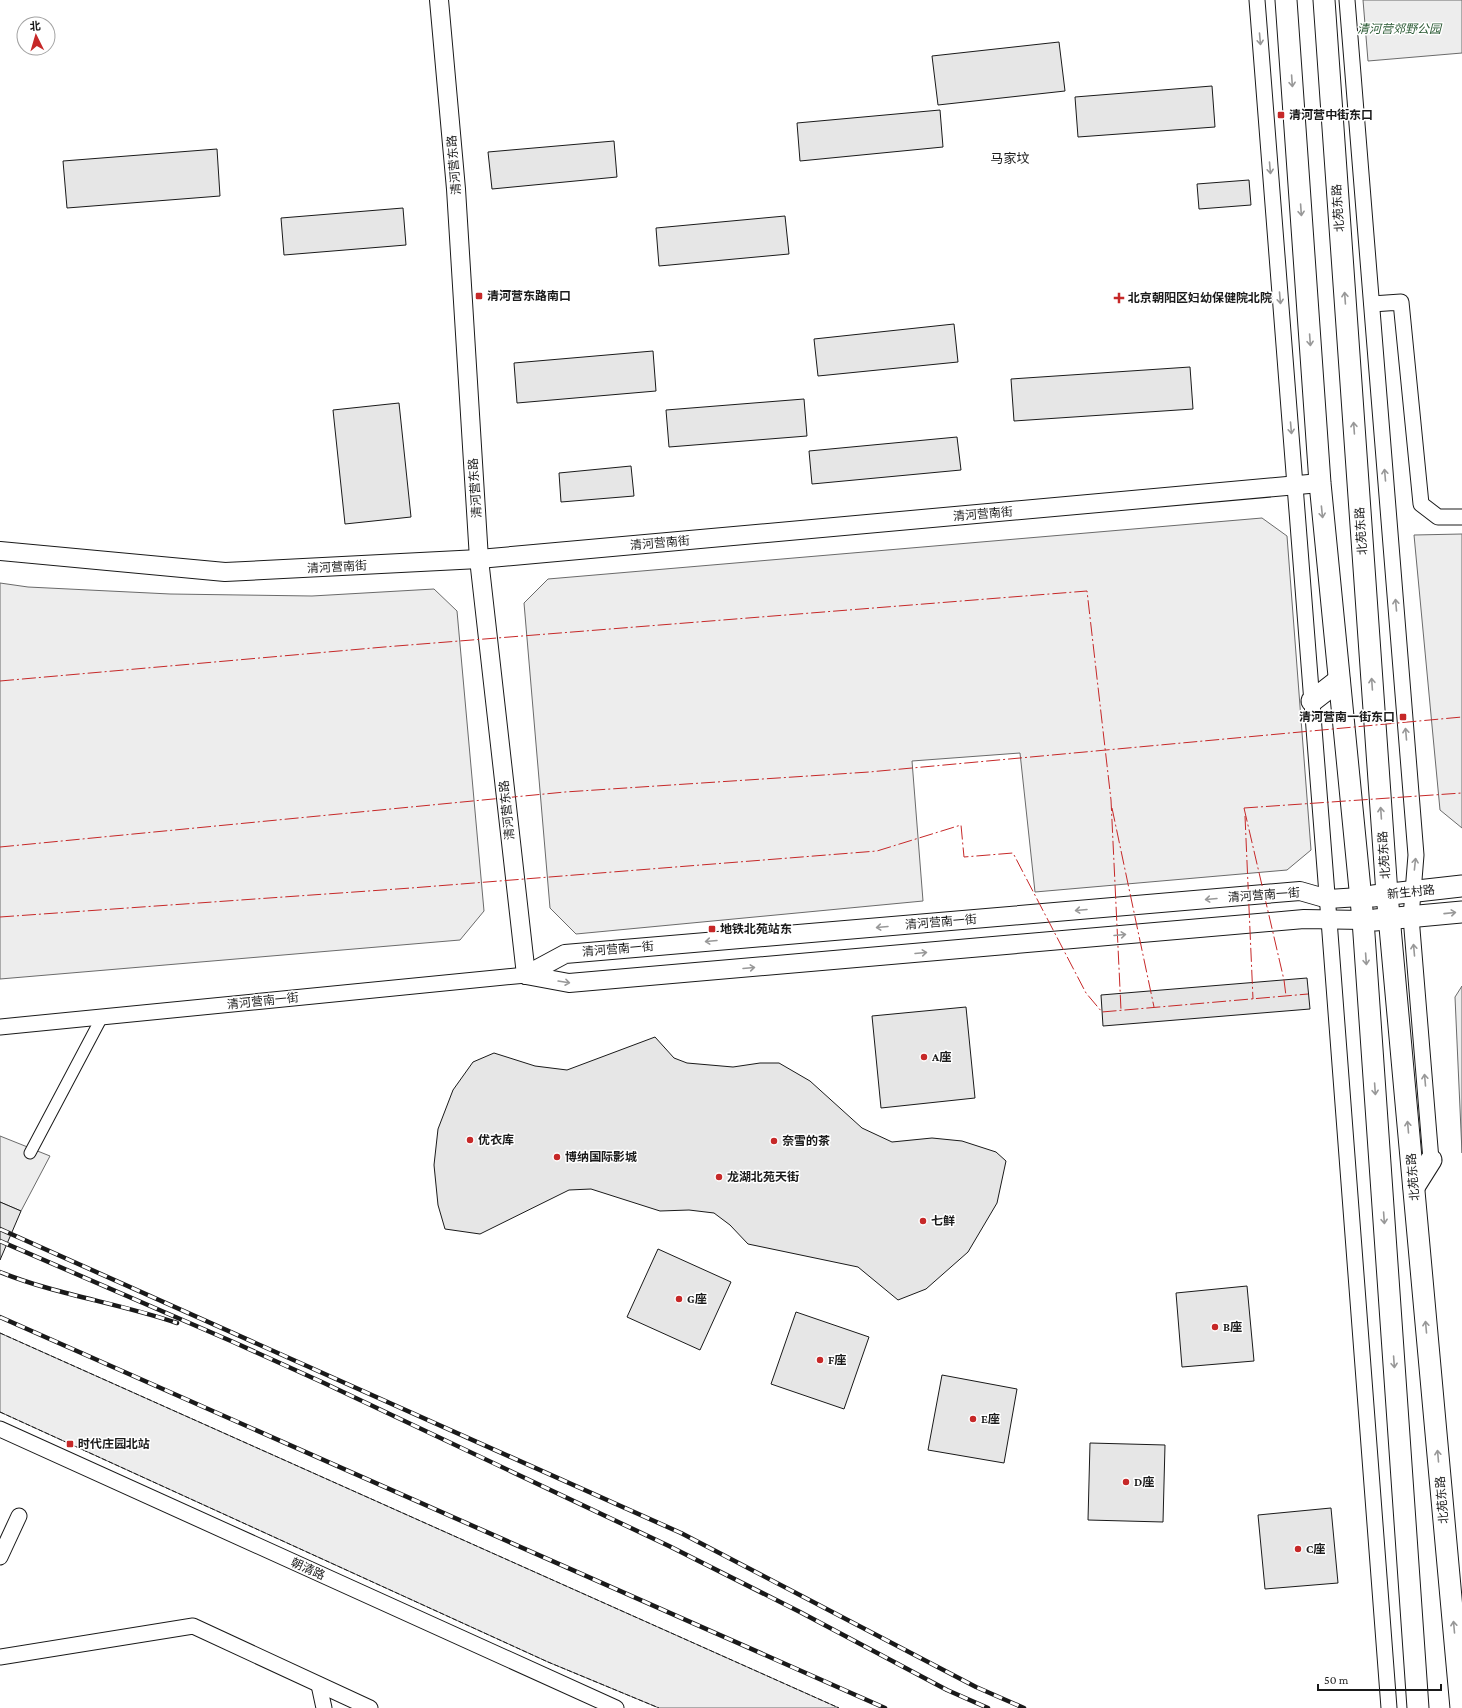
<svg xmlns="http://www.w3.org/2000/svg" width="1462" height="1708" font-family="'Crimson Pro','Noto Sans SC',serif">
<rect width="100%" height="100%" fill="#fff"/>
<g fill="#ededed" stroke="#6a6a6a">
<path d="M1363,0H1462V53L1368,61Z"/>
<path d="M1262,518L1287,536L1311,850L1287,870L1035,892L1020,753L912,761L923,901L576,934L550,908L524,603L548,579Z"/>
<path d="M1462,534V828L1440,810L1414,535Z"/>
<path d="M0,583L28,587L170,594L312,596L434,589L457,611L484,911L460,940L0,979Z"/>
<path d="M1462,986V1153L1455,997Z"/>
<path d="M0,1136L50,1156L21,1211L0,1202Z"/>
<path d="M0,1333L161,1405L839,1708H659L548,1662L0,1412Z"/>
</g>
<g fill="#e6e6e6" stroke="#1a1a1a">
<path d="M1059,42L1065,91L938,105L932,56Z"/>
<path d="M1212,86L1215,127L1078,137L1075,97Z"/>
<path d="M940,110L943,147L800,161L797,123Z"/>
<path d="M614,141L617,177L492,189L488,152Z"/>
<path d="M217,149L220,196L67,208L63,161Z"/>
<path d="M1249,180L1251,205L1199,209L1197,184Z"/>
<path d="M403,208L406,245L284,255L281,218Z"/>
<path d="M785,216L789,254L659,266L656,228Z"/>
<path d="M954,324L958,362L818,376L814,339Z"/>
<path d="M653,351L656,391L517,403L514,363Z"/>
<path d="M1190,367L1193,409L1014,421L1011,379Z"/>
<path d="M804,399L807,436L669,447L666,410Z"/>
<path d="M399,403L411,517L345,524L333,410Z"/>
<path d="M957,437L961,470L812,484L809,451Z"/>
<path d="M631,466L634,496L561,502L559,473Z"/>
<path d="M1307,978L1310,1009L1103,1026L1101,995Z"/>
<path d="M966,1007L975,1098L881,1108L872,1016Z"/>
<path d="M655,1037L674,1058L687,1063L733,1067L760,1063H779L810,1081L862,1128L892,1142L932,1138L962,1141L996,1152L1006,1161L997,1203L968,1252L926,1289L898,1300L858,1267L748,1244L730,1225L714,1213L689,1210L660,1211L591,1189L569,1190L480,1234L445,1229L438,1205L434,1165L438,1129L453,1090L473,1062L494,1053L535,1066L567,1070Z"/>
<path d="M0,1202L21,1211L0,1260Z"/>
<path d="M658,1249L731,1282L700,1350L627,1317Z"/>
<path d="M1247,1286L1254,1361L1182,1367L1176,1293Z"/>
<path d="M796,1312L869,1337L844,1409L771,1384Z"/>
<path d="M942,1375L1017,1389L1004,1463L928,1450Z"/>
<path d="M1090,1443L1165,1445L1163,1522L1088,1520Z"/>
<path d="M1331,1508L1338,1583L1265,1589L1258,1515Z"/>
</g>
<g fill="none" stroke-linecap="round" stroke-linejoin="round">
<g stroke="#1a1a1a" stroke-width="13">
<path id="pedestrian" d="M30,1153L102,1017"/>
</g>
<g stroke="#1a1a1a" stroke-width="17">
<g id="minor">
<path d="M1257,0L1329,920L1389,1708"/>
<path d="M1347,0L1416,855L1411,917L1431,1160"/>
<path d="M1372,304L1401,302L1421,504L1438,517H1462"/>
<path d="M0,1027L526,975"/>
<path d="M0,1429L616,1708"/>
<path d="M0,1557L19,1516"/>
<path d="M0,1657L193,1626L370,1708"/>
<path d="M319,1685L324,1708"/>
</g>
</g>
<g stroke="#1a1a1a" stroke-width="20">
<g id="tertiary">
<path d="M439,0L456,189L479,559L526,975"/>
<path d="M0,551L225,572L479,559L1320,483"/>
<path d="M526,975L565,954L1300,891L1328,899L1360,897"/>
<path d="M526,975L569,983L1304,919L1363,920"/>
</g>
</g>
<g stroke="#1a1a1a" stroke-width="23">
<g id="secondary">
<path d="M1286,0L1320,483L1363,920L1418,1708"/>
<path d="M1324,0L1387,894L1461,1708"/>
<path d="M1312,701L1339,680"/>
<path d="M1373,896L1462,886"/>
<path d="M1375,920L1462,912"/>
<path d="M1414,1187L1431,1160"/>
</g>
</g>
<use href="#pedestrian" stroke="#fff" stroke-width="11"/>
<use href="#minor" stroke="#fff" stroke-width="15"/>
<use href="#tertiary" stroke="#fff" stroke-width="18"/>
<use href="#secondary" stroke="#fff" stroke-width="21"/>
<g stroke="#1a1a1a" stroke-width="4.5">
<g id="rail">
<path d="M0,1229L681,1533L976,1687L1024,1708"/>
<path d="M0,1241L231,1341L324,1383L669,1546L800,1612L947,1690L988,1708"/>
<path d="M0,1272C57,1295 119,1303 177,1323"/>
<path d="M0,1317L885,1708"/>
</g>
</g>
<use href="#rail" stroke="#fff" stroke-width="3" stroke-dasharray="9" stroke-linecap="butt"/>
<g stroke="#1a1a1a" stroke-width="1" stroke-dasharray="5 2" stroke-linecap="butt">
<path d="M0,1333L839,1708"/>
<path d="M0,1412L548,1662L659,1708"/>
</g>
<g stroke="#c62828" stroke-width="1" stroke-dasharray="14 3 2 3" stroke-linecap="butt">
<path d="M0,681L384,647L1087,591L1111,800L1121,1010"/>
<path d="M1112,808L1154,1007"/>
<path d="M1244,808L1462,793"/>
<path d="M1244,808L1284,980L1286,996"/>
<path d="M1245,816L1253,999"/>
<path d="M0,847L565,792L869,772L1462,717"/>
<path d="M0,917L411,888L877,851L961,825L964,857L1013,853L1086,993L1102,1012L1308,994"/>
</g>
</g>
<defs><path id="oneway-shaft" d="M-6 0H5M1.5-3L5.5 0L1.5 3" fill="none" stroke-width="1.6" stroke-linecap="round" stroke-linejoin="round"/></defs>
<g stroke="#989898">
<use href="#oneway-shaft" transform="translate(1260 39) rotate(85)"/>
<use href="#oneway-shaft" transform="translate(1292 81) rotate(86)"/>
<use href="#oneway-shaft" transform="translate(1270 168) rotate(85)"/>
<use href="#oneway-shaft" transform="translate(1301 210) rotate(86)"/>
<use href="#oneway-shaft" transform="translate(1280 298) rotate(85)"/>
<use href="#oneway-shaft" transform="translate(1345 298) rotate(-94)"/>
<use href="#oneway-shaft" transform="translate(1310 340) rotate(86)"/>
<use href="#oneway-shaft" transform="translate(1291 428) rotate(85)"/>
<use href="#oneway-shaft" transform="translate(1354 428) rotate(-94)"/>
<use href="#oneway-shaft" transform="translate(1385 475) rotate(-95)"/>
<use href="#oneway-shaft" transform="translate(1322 512) rotate(84)"/>
<use href="#oneway-shaft" transform="translate(1396 605) rotate(-95)"/>
<use href="#oneway-shaft" transform="translate(1372 684) rotate(-94)"/>
<use href="#oneway-shaft" transform="translate(1406 734) rotate(-95)"/>
<use href="#oneway-shaft" transform="translate(1381 813) rotate(-94)"/>
<use href="#oneway-shaft" transform="translate(1415 864) rotate(-84)"/>
<use href="#oneway-shaft" transform="translate(1211 899) rotate(175)"/>
<use href="#oneway-shaft" transform="translate(1081 910) rotate(175)"/>
<use href="#oneway-shaft" transform="translate(1450 913) rotate(-6)"/>
<use href="#oneway-shaft" transform="translate(882 927) rotate(175)"/>
<use href="#oneway-shaft" transform="translate(1120 935) rotate(-5)"/>
<use href="#oneway-shaft" transform="translate(711 941) rotate(175)"/>
<use href="#oneway-shaft" transform="translate(1414 950) rotate(-95)"/>
<use href="#oneway-shaft" transform="translate(921 953) rotate(-5)"/>
<use href="#oneway-shaft" transform="translate(1366 959) rotate(86)"/>
<use href="#oneway-shaft" transform="translate(749 968) rotate(-5)"/>
<use href="#oneway-shaft" transform="translate(564 982) rotate(9)"/>
<use href="#oneway-shaft" transform="translate(1425 1080) rotate(-95)"/>
<use href="#oneway-shaft" transform="translate(1375 1089) rotate(86)"/>
<use href="#oneway-shaft" transform="translate(1408 1127) rotate(-95)"/>
<use href="#oneway-shaft" transform="translate(1384 1218) rotate(86)"/>
<use href="#oneway-shaft" transform="translate(1426 1327) rotate(-95)"/>
<use href="#oneway-shaft" transform="translate(1394 1362) rotate(86)"/>
<use href="#oneway-shaft" transform="translate(1438 1456) rotate(-95)"/>
<use href="#oneway-shaft" transform="translate(1454 1627) rotate(-95)"/>
</g>
<g fill="#c62828" stroke="#fff" stroke-width="1.5">
<rect x="1277" y="111" width="8" height="8" rx="2"/>
<rect x="475" y="292" width="8" height="8" rx="2"/>
<path d="M1117 292h4v4h4v4h-4v4h-4v-4h-4v-4h4z"/>
<rect x="1399" y="713" width="8" height="8" rx="2"/>
<rect x="708" y="925" width="8" height="8" rx="2"/>
<circle cx="924" cy="1057" r="4"/>
<circle cx="470" cy="1140" r="4"/>
<circle cx="774" cy="1141" r="4"/>
<circle cx="557" cy="1157" r="4"/>
<circle cx="719" cy="1177" r="4"/>
<circle cx="923" cy="1221" r="4"/>
<circle cx="679" cy="1299" r="4"/>
<circle cx="1215" cy="1327" r="4"/>
<circle cx="820" cy="1360" r="4"/>
<circle cx="973" cy="1419" r="4"/>
<rect x="66" y="1440" width="8" height="8" rx="2"/>
<circle cx="1126" cy="1482" r="4"/>
<circle cx="1298" cy="1549" r="4"/>
</g>
<g text-anchor="middle" stroke-width="3" stroke-linejoin="round" paint-order="stroke">
<g font-size="12" font-style="italic" fill="#2b5a34" stroke="#fff">
<text x="1399" y="33">清河营郊野公园</text>
</g>
<g font-size="12" font-weight="bold" fill="#1a1a1a" stroke="#fff" text-anchor="start">
<text x="1289" y="119">清河营中街东口</text>
<text x="487" y="300">清河营东路南口</text>
<text x="1128" y="302">北京朝阳区妇幼保健院北院</text>
<text x="1395" y="721" text-anchor="end">清河营南一街东口</text>
<text x="720" y="933">地铁北苑站东</text>
<text x="932" y="1061">A座</text>
<text x="478" y="1144">优衣库</text>
<text x="782" y="1145">奈雪的茶</text>
<text x="565" y="1161">博纳国际影城</text>
<text x="727" y="1181">龙湖北苑天街</text>
<text x="931" y="1225">七鲜</text>
<text x="687" y="1303">G座</text>
<text x="1223" y="1331">B座</text>
<text x="828" y="1364">F座</text>
<text x="981" y="1423">E座</text>
<text x="78" y="1448">时代庄园北站</text>
<text x="1134" y="1486">D座</text>
<text x="1306" y="1553">C座</text>
</g>
<g font-size="12" fill="#1a1a1a" stroke="#fff">
<text transform="translate(454 165) rotate(-95)" y="4">清河营东路</text>
<text transform="translate(1338 208) rotate(-94)" y="4">北苑东路</text>
<text transform="translate(475 488) rotate(-94)" y="4">清河营东路</text>
<text transform="translate(983 514) rotate(-5)" y="4">清河营南街</text>
<text transform="translate(1361 531) rotate(-94)" y="4">北苑东路</text>
<text transform="translate(660 543) rotate(-5)" y="4">清河营南街</text>
<text transform="translate(337 567) rotate(-3)" y="4">清河营南街</text>
<text transform="translate(507 810) rotate(-96)" y="4">清河营东路</text>
<text transform="translate(1384 855) rotate(-94)" y="4">北苑东路</text>
<text transform="translate(1411 892) rotate(-6)" y="4">新生村路</text>
<text transform="translate(1264 895) rotate(-4)" y="4">清河营南一街</text>
<text transform="translate(941 922) rotate(-5)" y="4">清河营南一街</text>
<text transform="translate(618 949) rotate(-5)" y="4">清河营南一街</text>
<text transform="translate(263 1001) rotate(-6)" y="4">清河营南一街</text>
<text transform="translate(1413 1177) rotate(-95)" y="4">北苑东路</text>
<text transform="translate(1442 1500) rotate(-95)" y="4">北苑东路</text>
<text transform="translate(308 1569) rotate(24)" y="4">朝清路</text>
</g>
<g font-size="13" fill="#1a1a1a" stroke="#fff">
<text x="1010" y="163">马家坟</text>
</g>
</g>
<g transform="translate(36 36) rotate(355)"><circle r="19" fill="#ffffff" stroke="#a3a3a3"/>
<path d="M0-3L7 15L0 10L-7 15Z" fill="#c62828"/>
<text y="-6" font-size="11" font-weight="bold" text-anchor="middle" fill="#1a1a1a">北</text>
</g>
<path d="M1318 1684v6h123v-6" fill="none" stroke="#1a1a1a" stroke-width="2"/>
<text x="1324" y="1684" font-size="12" fill="#1a1a1a" stroke="#ffffff" stroke-width="3" paint-order="stroke">50 m</text>
</svg>
